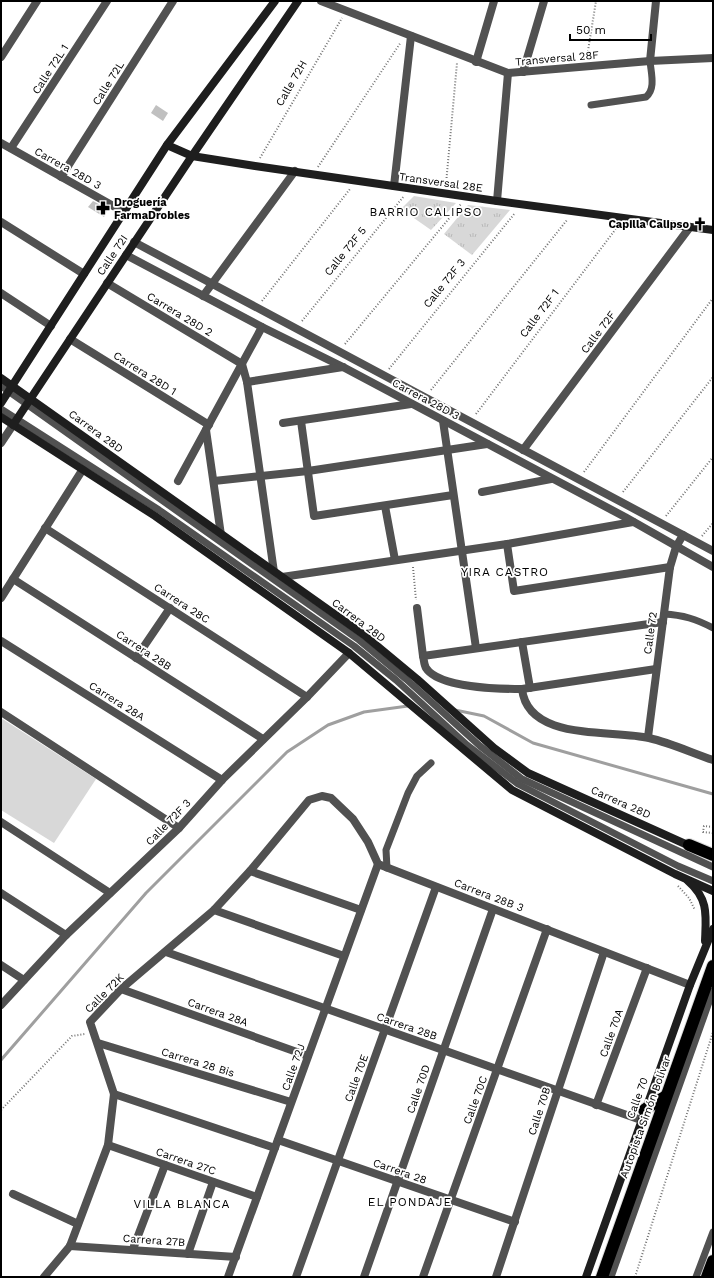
<svg xmlns="http://www.w3.org/2000/svg" width="714" height="1278" font-family="'Work Sans',sans-serif">
<defs>
<pattern id="park-tufts" width="24" height="20" patternUnits="userSpaceOnUse"><rect width="24" height="20" fill="#d8d8d8"/><path d="M3 7l-1-3M5 7V3M7 7l1-3M15 17l-1-3M17 17v-4M19 17l1-3" fill="none" stroke="#b8b8b8"/></pattern>
</defs>
<rect width="100%" height="100%" fill="#fff"/>
<path fill="#d8d8d8" d="M1,718L96,779L54,843L1,810Z"/>
<g fill="url(#park-tufts)">
<path d="M414,196L456,203L431,230L401,209Z"/>
<path d="M468,205L510,210L472,255L444,234Z"/>
</g>
<g fill="none" stroke-linecap="round" stroke-linejoin="round">
<g stroke="#9f9f9f" stroke-width="3">
<path d="M455,710L484,716L533,743L713,794"/>
<path d="M1,1060L146,893L287,752L328,725L364,712L408,706"/>
</g>
</g>
<g fill="#c0c0c0">
<path d="M156,105L168,113L163,121L151,113Z"/>
<path d="M93,201L108,209L104,217L88,207Z"/>
</g>
<g fill="none" stroke-linecap="round" stroke-linejoin="round">
<g stroke="#dbdbdb" stroke-width="14">
<g id="highway">
<path d="M689,845L713,855"/>
<path d="M644,1110L666,1096"/>
<path d="M602,1277L713,966"/>
<path d="M707,1277L713,1261"/>
</g>
</g>
<g stroke="#737373" stroke-width="2" stroke-dasharray="1 2" stroke-linecap="butt">
<path d="M587,57L596,1"/>
<path d="M260,158L342,18"/>
<path d="M318,167L401,42"/>
<path d="M446,184L457,63"/>
<path d="M262,301L350,189"/>
<path d="M302,321L404,196"/>
<path d="M345,344L461,204"/>
<path d="M389,369L515,213"/>
<path d="M431,390L567,220"/>
<path d="M476,414L618,226"/>
<path d="M584,472L713,298"/>
<path d="M623,492L713,377"/>
<path d="M666,516L713,457"/>
<path d="M702,536L713,523"/>
<path d="M413,567L416,600"/>
<path d="M713,827L704,826L703,832L713,833"/>
<path d="M678,886L689,898L695,910"/>
<path d="M1,1110L72,1036L85,1034"/>
<path d="M635,1277L713,1032"/>
</g>
<g stroke="#515151" stroke-width="7">
<path d="M591,105L646,97C656,89 651,73 650,61"/>
<path d="M1,386L359,640L406,679L480,746L522,779L713,867"/>
<path d="M1,409L159,510L354,646L396,680L467,745L518,784L678,866L713,881"/>
<path d="M664,614C683,615 696,619 713,628"/>
<path d="M387,868L386,850L408,793L417,776L431,763"/>
<path d="M611,1277L713,991"/>
<path d="M696,1277L713,1232"/>
</g>
<g stroke="#515151" stroke-width="8">
<path d="M321,1L508,73L650,61L713,58"/>
<path d="M1,57L37,1"/>
<path d="M650,61L656,1"/>
<path d="M476,62L494,1"/>
<path d="M523,72L544,1"/>
<path d="M1,143L124,212"/>
<path d="M11,148L107,1"/>
<path d="M61,177L173,1"/>
<path d="M394,186L411,36"/>
<path d="M497,201L508,73"/>
<path d="M1,222L84,274"/>
<path d="M134,242L713,551"/>
<path d="M126,255L262,327L343,367L625,517L713,567"/>
<path d="M107,283L242,364L247,382L274,572"/>
<path d="M1,293L51,326"/>
<path d="M203,296L295,171"/>
<path d="M70,339L209,425"/>
<path d="M247,382L343,367"/>
<path d="M301,421L314,516L453,495"/>
<path d="M443,421L476,648"/>
<path d="M283,423L411,404"/>
<path d="M206,430L221,535"/>
<path d="M1,443L13,425"/>
<path d="M523,450L690,227"/>
<path d="M178,481L262,327"/>
<path d="M214,481L308,471L487,444"/>
<path d="M482,492L551,479"/>
<path d="M385,506L395,560"/>
<path d="M45,528L307,697"/>
<path d="M507,544L514,591L670,567"/>
<path d="M282,577L507,544L633,522"/>
<path d="M13,579L263,739"/>
<path d="M1,598L83,469"/>
<path d="M417,608L423,656"/>
<path d="M663,622L423,656C424,660 424,665 426,668C439,688 500,689 522,689C528,742 612,729 649,738C671,743 692,753 713,760"/>
<path d="M1,641L222,780"/>
<path d="M522,642L530,688"/>
<path d="M136,658L170,608"/>
<path d="M522,689L656,669"/>
<path d="M1,712L179,828"/>
<path d="M648,737L670,567L676,547L683,535"/>
<path d="M1,822L110,893"/>
<path d="M250,871L361,910"/>
<path d="M1,893L66,935"/>
<path d="M214,910L344,956"/>
<path d="M166,952L641,1120"/>
<path d="M1,965L24,980"/>
<path d="M121,989L308,1056"/>
<path d="M1,1005L66,935L179,828L222,780L307,697L349,653"/>
<path d="M98,1043L291,1102"/>
<path d="M114,1094L275,1148"/>
<path d="M596,1105L647,968"/>
<path d="M278,1140L515,1222"/>
<path d="M108,1145L257,1197"/>
<path d="M13,1194L78,1224"/>
<path d="M70,1246L236,1257"/>
<path d="M133,1249L165,1165"/>
<path d="M188,1254L213,1182"/>
<path d="M44,1277L70,1246L108,1145L114,1094L90,1022L121,989L214,910L250,871L309,800L322,796L331,798L353,819L368,842L378,864L690,985"/>
<path d="M228,1277L378,864"/>
<path d="M296,1277L436,887"/>
<path d="M364,1277L493,909"/>
<path d="M423,1277L547,929"/>
<path d="M496,1277L604,952"/>
</g>
<g stroke="#1e1e1e" stroke-width="8">
<path d="M167,145L192,156L255,166L497,201L713,230"/>
<path d="M1,378L364,635L417,679L494,748L528,773L692,847"/>
<path d="M1,403L167,145L275,1"/>
<path d="M1,417L155,516L349,653L512,790L675,874L713,891"/>
<path d="M13,425L192,156L298,1"/>
<path d="M688,881C709,899 706,916 705,941"/>
<path d="M586,1277L690,985L713,929"/>
</g>
<use href="#highway" stroke="#000" stroke-width="12"/>
</g>
<defs>
<g id="pharmacy-bare" transform="scale(1.08)"><path d="M-2-6h4v4h4v4h-4v4h-4v-4h-4v-4h4Z" fill="#000" stroke="#fff" stroke-width="2.5" paint-order="stroke"/></g>
<g id="church-bare" transform="scale(1.08)"><path d="M-1.2-6h2.4v3.5h3.3v2.4h-3.3V6h-2.4V-.1h-3.3v-2.4h3.3Z" fill="#000" stroke="#fff" stroke-width="2.5" paint-order="stroke"/></g>
</defs>
<g fill-rule="evenodd">
<use href="#pharmacy-bare" x="103" y="208"/>
<use href="#church-bare" x="700" y="224"/>
</g>
<g text-anchor="middle" stroke-width="3.5" stroke-linejoin="round" paint-order="stroke">
<g font-size="11" fill="#000" stroke="#fff">
<text transform="translate(557 58) rotate(-5)" y="4">Transversal 28F</text>
<text transform="translate(50 69) rotate(-57)" y="4">Calle 72L 1</text>
<text transform="translate(108 83) rotate(-58)" y="4">Calle 72L</text>
<text transform="translate(291 83) rotate(-60)" y="4">Calle 72H</text>
<text transform="translate(68 168) rotate(29)" y="4">Carrera 28D 3</text>
<text transform="translate(441 182) rotate(8)" y="4">Transversal 28E</text>
<text transform="translate(345 251) rotate(-51)" y="4">Calle 72F 5</text>
<text transform="translate(112 255) rotate(-56)" y="4">Calle 72I</text>
<text transform="translate(444 283) rotate(-51)" y="4">Calle 72F 3</text>
<text transform="translate(539 313) rotate(-53)" y="4">Calle 72F 1</text>
<text transform="translate(180 314) rotate(31)" y="4">Carrera 28D 2</text>
<text transform="translate(598 332) rotate(-53)" y="4">Calle 72F</text>
<text transform="translate(145 373) rotate(32)" y="4">Carrera 28D 1</text>
<text transform="translate(426 399) rotate(28)" y="4">Carrera 28D 3</text>
<text transform="translate(96 431) rotate(36)" y="4">Carrera 28D</text>
<text transform="translate(182 603) rotate(33)" y="4">Carrera 28C</text>
<text transform="translate(359 620) rotate(37)" y="4">Carrera 28D</text>
<text transform="translate(650 633) rotate(-82)" y="4">Calle 72</text>
<text transform="translate(144 650) rotate(33)" y="4">Carrera 28B</text>
<text transform="translate(117 701) rotate(32)" y="4">Carrera 28A</text>
<text transform="translate(621 802) rotate(24)" y="4">Carrera 28D</text>
<text transform="translate(168 822) rotate(-46)" y="4">Calle 72F 3</text>
<text transform="translate(489 895) rotate(21)" y="4">Carrera 28B 3</text>
<text transform="translate(104 993) rotate(-45)" y="4">Calle 72K</text>
<text transform="translate(218 1012) rotate(20)" y="4">Carrera 28A</text>
<text transform="translate(407 1026) rotate(19)" y="4">Carrera 28B</text>
<text transform="translate(611 1033) rotate(-70)" y="4">Calle 70A</text>
<text transform="translate(198 1062) rotate(17)" y="4">Carrera 28 Bis</text>
<text transform="translate(293 1067) rotate(-70)" y="4">Calle 72J</text>
<text transform="translate(356 1078) rotate(-70)" y="4">Calle 70E</text>
<text transform="translate(418 1089) rotate(-71)" y="4">Calle 70D</text>
<text transform="translate(637 1098) rotate(-70)" y="4">Calle 70</text>
<text transform="translate(475 1100) rotate(-70)" y="4">Calle 70C</text>
<text transform="translate(539 1111) rotate(-72)" y="4">Calle 70B</text>
<text transform="translate(645 1117) rotate(-70)" y="4">Autopista Simón Bolívar</text>
<text transform="translate(186 1161) rotate(19)" y="4">Carrera 27C</text>
<text transform="translate(400 1171) rotate(19)" y="4">Carrera 28</text>
<text transform="translate(154 1240) rotate(4)" y="4">Carrera 27B</text>
</g>
<g font-size="11" font-weight="bold" fill="#000" stroke="#fff" text-anchor="start">
<text x="114" y="206">Droguería<tspan x="114" dy="13">FarmaDrobles</tspan></text>
<text x="689" y="228" text-anchor="end">Capilla Calipso</text>
</g>
<g font-size="12" letter-spacing="1" fill="#000" stroke="#fff">
<text x="426" y="216">BARRIO CALIPSO</text>
<text x="505" y="576">YIRA CASTRO</text>
<text x="410" y="1206">EL PONDAJE</text>
<text x="182" y="1208">VILLA BLANCA</text>
</g>
</g>
<rect width="714" height="1278" fill="none" stroke="#000000" stroke-width="4"/>
<path d="M570 34v6h81v-6" fill="none" stroke="#000000" stroke-width="2"/>
<text x="576" y="34" font-size="12" fill="#000000" stroke="#ffffff" stroke-width="3" paint-order="stroke">50 m</text>
</svg>
